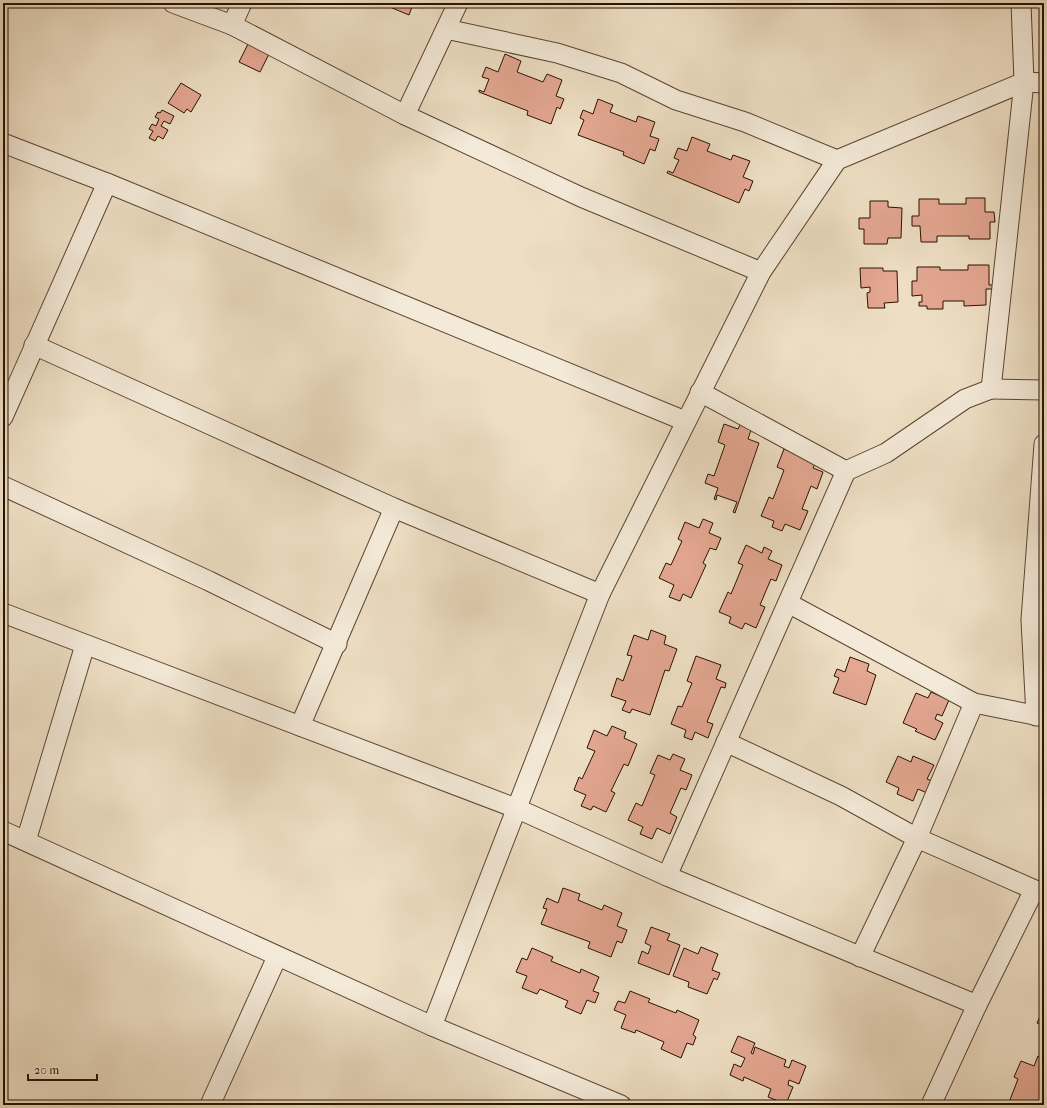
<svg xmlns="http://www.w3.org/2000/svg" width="1047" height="1108" font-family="'IM FELL French Canon',serif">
<rect width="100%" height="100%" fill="#eedfc4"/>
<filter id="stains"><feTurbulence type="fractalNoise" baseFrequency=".005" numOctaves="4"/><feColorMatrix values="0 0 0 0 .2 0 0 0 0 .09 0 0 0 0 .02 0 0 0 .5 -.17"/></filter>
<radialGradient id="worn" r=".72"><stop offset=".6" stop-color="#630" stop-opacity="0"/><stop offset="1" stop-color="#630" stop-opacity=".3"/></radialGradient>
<g fill="#e4a792" stroke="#2a1100">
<path d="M386,3H425L423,8L413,4L409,15L385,5Z"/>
<path d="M248,44L269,54L260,72L239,62Z"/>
<path d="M505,54L521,61L517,72L543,82L547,74L562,80L556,96L564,99L560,109L557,107L551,124L527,115L528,111L479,92V90L484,92L489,79L482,77L486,67L498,72Z"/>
<path d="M181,83L201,95L191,112L187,109L184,113L168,103Z"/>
<path d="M598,99L613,105L610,112L636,122L638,116L655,122L650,136L659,139L655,151L650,149L644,164L623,155L624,152L578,135L584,120L580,118L583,110L593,114Z"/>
<path d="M162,110L174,116L170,124L164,121L161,126L168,130L163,139L158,136L155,141L149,138L153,131L149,129L152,124L156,126L159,119L155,117L158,112L160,113Z"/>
<path d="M692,137L710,144L707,151L731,160L733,155L750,161L743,177L753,181L749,191L745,189L739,203L667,173L668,171L673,173L679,160L674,158L678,148L687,151Z"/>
<path d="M966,198H985V212H994L995,222H990V239H969V236H937V242H921L920,226H912V216H919V199H939V204H966Z"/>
<path d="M870,201H888V207L902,208L901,238H888L887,244H864V229H859V218H870Z"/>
<path d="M968,265H989V285H993V289H986V305L964,306V301H943V309H927V306H919V302H922V295L912,296V281H917V267H940V270H968Z"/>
<path d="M860,268H883V271H897L898,302L884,303L885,308H868L867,293L870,292V287L861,288Z"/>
<path d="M741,423L752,427L748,439L759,443L735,513L733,512L737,502L717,495L716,500L714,499L718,488L705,483L708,474L714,476L725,445L718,442L724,424L738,429Z"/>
<path d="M784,449L816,462L813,468L823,472L817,489L811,486L802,509L808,511L800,530L785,524L782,531L772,527L774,521L761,516L769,497L773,499L784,470L777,467Z"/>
<path d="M703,519L713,523L709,533L721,538L716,550L710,548L703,563L706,565L691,598L683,594L680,601L669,597L674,585L659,578L666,563L671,565L682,541L678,539L685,522L699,528Z"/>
<path d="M746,545L762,553L764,547L772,551L768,559L782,565L776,581L771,579L760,605L765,607L756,628L745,623L742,629L729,623L731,617L719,612L728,592L731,594L743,565L738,563Z"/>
<path d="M651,630L666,636L664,644L677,649L669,671L665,670L650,715L632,709L630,713L622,710L626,701L611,696L617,678L623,681L632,656L627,655L634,635L648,640Z"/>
<path d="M696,656L721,665L716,679L726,683L725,688L721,687L707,722L713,724L708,738L695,732L692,740L684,737L686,730L671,724L678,706L682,707L692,683L687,681Z"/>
<path d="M850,657L869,664L867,671L876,675L866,705L833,693L839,678L834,676L837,669L845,672Z"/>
<path d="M931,692L949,700L942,716L937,714L935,719L943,723L935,740L915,731L917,729L903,723L916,693L928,698Z"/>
<path d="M612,726L626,732L624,738L637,744L628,766L624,764L611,791L615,793L606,812L593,806L591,810L581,806L586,795L574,790L579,777L582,779L595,751L587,748L594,730L607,736Z"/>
<path d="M673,754L685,759L680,770L692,775L686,790L681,788L670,813L677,817L670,834L657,828L652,839L640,834L643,827L628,820L636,803L642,806L655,775L650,773L658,755L670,760Z"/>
<path d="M898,756L911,762L913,756L934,765L927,779L932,781L927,793L918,789L913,801L897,794L899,788L886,782Z"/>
<path d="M563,888L580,894L578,900L602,910L604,905L622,913L617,926L627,930L622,943L617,941L611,957L588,948L590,942L541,924L547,909L543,908L547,898L558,903Z"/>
<path d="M651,927L670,934L667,940L680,945L669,975L638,963L642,951L648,954L651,946L645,943Z"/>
<path d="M701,947L718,954L712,970L720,973L717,980L714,978L707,994L688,987L689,982L673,976L684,948L698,954Z"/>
<path d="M532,948L553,957L551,961L580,973L581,969L599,977L593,991L599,993L595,1003L587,1000L581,1014L565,1007L568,1001L540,989L537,994L522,988L527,976L516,972L522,958L527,960Z"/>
<path d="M630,991L650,999L648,1002L676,1013L677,1010L699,1020L693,1035L696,1037L693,1045L687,1043L681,1058L661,1049L664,1042L636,1030L635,1033L621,1028L626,1015L614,1010L618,1001L625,1003Z"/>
<path d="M1044,1008V1026L1037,1023Z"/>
<path d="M738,1036L755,1043L751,1053L753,1054L755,1047L786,1060L784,1066L789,1068L792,1060L806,1066L799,1084L789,1080L788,1085L793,1087L786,1104L768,1097L771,1089L744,1077L743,1081L730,1075L734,1064L741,1067L745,1058L731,1052Z"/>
<path d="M1038,1056L1044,1059L1043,1105H1002L1003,1103L1008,1105L1018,1079L1014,1077L1021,1061L1034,1066Z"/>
</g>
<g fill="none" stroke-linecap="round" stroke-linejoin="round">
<g stroke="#5b4431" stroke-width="21">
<g id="minor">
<path d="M173,3L232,25L405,115L581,197L761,272"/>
<path d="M1021,3L1024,82L991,389L1044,390"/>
<path d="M232,25L242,3"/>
<path d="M446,29L557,53L621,73L676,100L745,122L837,160"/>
<path d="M405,115L458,3"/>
<path d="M3,143L107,183L685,421"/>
<path d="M34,345L394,508L600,594"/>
<path d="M700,392L846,471L886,453L965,399L991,389"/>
<path d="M3,417L107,183"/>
<path d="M3,486L209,581L337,644"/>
<path d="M788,603L974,703L1044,717"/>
<path d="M3,613L518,809L667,876L977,1005"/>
<path d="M1036,716L1031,620L1044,444"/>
<path d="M300,726L394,508"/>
<path d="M726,742L841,796L917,838L1044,894"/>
<path d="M3,831L432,1026L621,1105"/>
<path d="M26,841L85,645"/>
<path d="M667,876L846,471"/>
<path d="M860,957L917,838L974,703"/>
<path d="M432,1026L600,594L761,272L837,160L1024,82L1044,83"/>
<path d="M210,1105L277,957"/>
<path d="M931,1105L977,1005L1034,890"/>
</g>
</g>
<use href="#minor" stroke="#f4ead9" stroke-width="19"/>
</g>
<rect width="1047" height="1108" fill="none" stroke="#eedfc4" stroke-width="16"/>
<rect x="4" y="4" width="1039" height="1100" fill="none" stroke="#2a1100" stroke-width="2"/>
<rect x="8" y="8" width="1031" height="1092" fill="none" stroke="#2a1100"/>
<path d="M28 1074v6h69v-6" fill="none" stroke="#2a1100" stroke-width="2"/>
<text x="34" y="1074" font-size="12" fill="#2a1100" stroke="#f4ead9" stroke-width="3" paint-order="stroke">20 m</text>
<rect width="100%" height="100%" filter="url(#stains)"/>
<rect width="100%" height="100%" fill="url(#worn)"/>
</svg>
